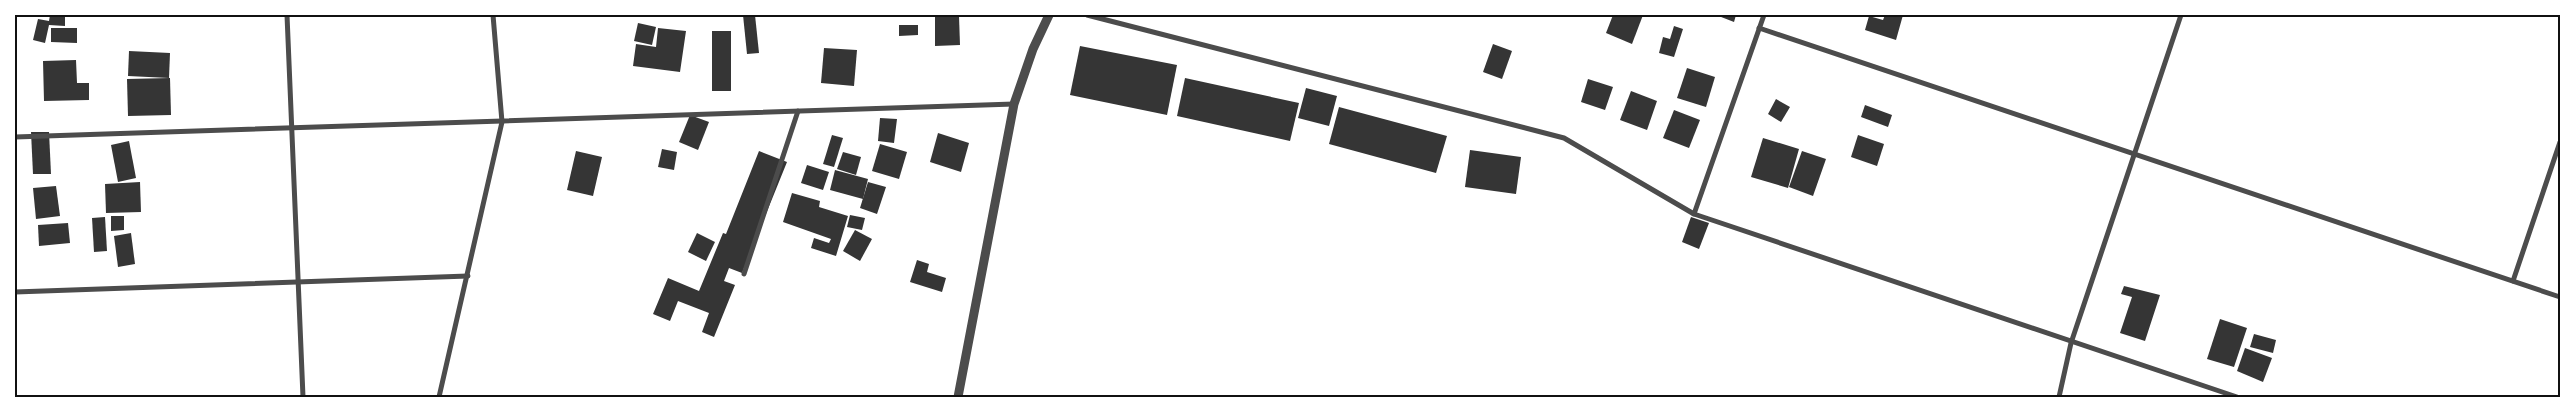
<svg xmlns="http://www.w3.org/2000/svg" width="2575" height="412" font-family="Georgia,serif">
<rect width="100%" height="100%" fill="#fff"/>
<g fill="#353535">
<path d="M50,15H65V26L49,25L45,43L33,40L38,19L49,21Z"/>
<path d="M743,15H755L759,53L747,54Z"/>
<path d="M1613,15H1643L1632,44L1606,33Z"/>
<path d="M1716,15H1736L1734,22Z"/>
<path d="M1885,15H1903L1896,40L1865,30L1869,16L1883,20Z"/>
<path d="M935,16H959L960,45L935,46Z"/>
<path d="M638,23L656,27L652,45L634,41Z"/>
<path d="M899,25H918V35L899,36Z"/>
<path d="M1674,26L1683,29L1674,57L1659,53L1663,37L1670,39Z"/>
<path d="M51,28H77V43L51,42Z"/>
<path d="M658,28L686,31L680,72L633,66L636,44L656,47Z"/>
<rect x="712" y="31" width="19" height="60"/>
<path d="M1493,44L1512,51L1502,79L1483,72Z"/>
<path d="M1080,46L1177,65L1167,115L1070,95Z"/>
<path d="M824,48L857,50L854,86L821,83Z"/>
<path d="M129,51L170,53L169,78L128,76Z"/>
<path d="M76,60L77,83H89V100L44,101L43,61Z"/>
<path d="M1687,68L1715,77L1706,107L1677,98Z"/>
<path d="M170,78L171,115L128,116L127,79Z"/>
<path d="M1185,78L1299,103L1290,141L1177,116Z"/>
<path d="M1588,79L1613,87L1605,110L1581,102Z"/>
<path d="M1306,88L1337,96L1329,126L1298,118Z"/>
<path d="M1631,91L1657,101L1647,130L1620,120Z"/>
<path d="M1776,99L1790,107L1781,122L1768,114Z"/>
<path d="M1865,105L1892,115L1888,127L1861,117Z"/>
<path d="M1339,107L1447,136L1436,173L1329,144Z"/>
<path d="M1674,110L1700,120L1689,148L1663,138Z"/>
<path d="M690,115L709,122L698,150L679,142Z"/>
<path d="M880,118L897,119L894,143L878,141Z"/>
<path d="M31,132H49L51,174H33Z"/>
<path d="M938,133L969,143L961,172L930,162Z"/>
<path d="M832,135L843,138L834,167L823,164Z"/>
<path d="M1858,135L1884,144L1877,166L1851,157Z"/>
<path d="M1763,138L1799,149L1788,188L1751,177Z"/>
<path d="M129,141L136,178L118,182L111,145Z"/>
<path d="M880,144L907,152L899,179L872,171Z"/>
<path d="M662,149L677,152L674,170L658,167Z"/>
<path d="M1470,150L1521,157L1516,194L1465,187Z"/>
<path d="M576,151L602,157L593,196L567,190Z"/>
<path d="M759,151L787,162L742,273L729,268L724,281L735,285L714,337L702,332L709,313L678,301L670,321L653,314L668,278L699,291L723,233L726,234Z"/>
<path d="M1802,151L1826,159L1813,196L1789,187Z"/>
<path d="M843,152L861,157L856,175L837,169Z"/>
<path d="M807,165L829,172L823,190L801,183Z"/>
<path d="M835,170L868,179L863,199L830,190Z"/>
<path d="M140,182L141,212L106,213L105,184Z"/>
<path d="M868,182L886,187L877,214L860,208Z"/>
<path d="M56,186L60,216L36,219L33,188Z"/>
<path d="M792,193L820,201L819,207L848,216L836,256L811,248L814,238L829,243L831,239L783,222Z"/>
<path d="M850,215L865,218L862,230L847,227Z"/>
<path d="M111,216H124V230L111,231Z"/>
<path d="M105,217L107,251L94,252L92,218Z"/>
<path d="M1691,217L1709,223L1699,249L1682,242Z"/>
<path d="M68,223L70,243L39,246L38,225Z"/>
<path d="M855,230L872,239L860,261L843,251Z"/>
<path d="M131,233L135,264L118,267L114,236Z"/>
<path d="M697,233L715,242L706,261L688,252Z"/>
<path d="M917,260L929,264L927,272L946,278L942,292L910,282Z"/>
<path d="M2124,286L2160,295L2145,341L2120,333L2132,297L2121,294Z"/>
<path d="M2220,319L2247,328L2234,367L2207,359Z"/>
<path d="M2254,334L2276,340L2273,353L2250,347Z"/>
<path d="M2245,348L2272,358L2263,382L2237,371Z"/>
</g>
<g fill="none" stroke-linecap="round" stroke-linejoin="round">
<g stroke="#4c4c4c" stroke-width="5">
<path d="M287,15L303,397"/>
<path d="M1087,15L1564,138L1694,214L2237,397"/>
<path d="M1759,28L2560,297"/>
<path d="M15,137L1014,104"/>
<path d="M1694,214L1764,15"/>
<path d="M744,274L798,111"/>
<path d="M2513,281L2560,142"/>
<path d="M15,292L468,276"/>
<path d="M439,397L502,122L493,15"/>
<path d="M2059,397L2071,343L2181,15"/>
</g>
<path stroke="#4c4c4c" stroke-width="9" d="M958,397L1014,104L1033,49L1049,15"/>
</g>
<rect width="2575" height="412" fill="none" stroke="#ffffff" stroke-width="32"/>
<rect x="16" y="16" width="2543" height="380" fill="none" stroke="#111" stroke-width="2"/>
</svg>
